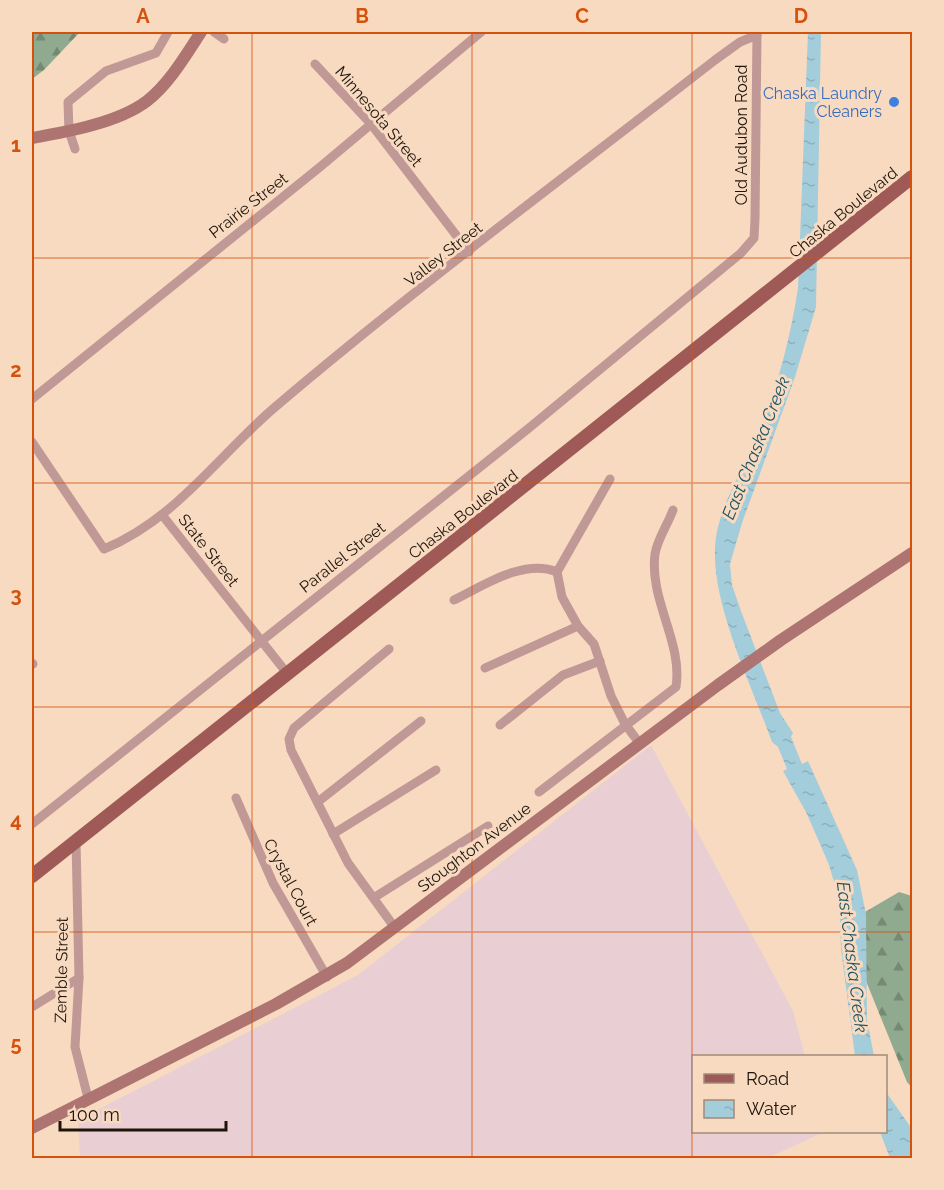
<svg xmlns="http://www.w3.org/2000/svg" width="944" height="1190" font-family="Raleway,sans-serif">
<defs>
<pattern id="forest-firs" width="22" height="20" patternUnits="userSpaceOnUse" patternTransform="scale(1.5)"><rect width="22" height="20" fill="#90aa8f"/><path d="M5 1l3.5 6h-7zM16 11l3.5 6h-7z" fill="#758973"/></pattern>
<pattern id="water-ripples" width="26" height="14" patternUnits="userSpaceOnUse" patternTransform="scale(1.5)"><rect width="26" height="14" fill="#a4cddb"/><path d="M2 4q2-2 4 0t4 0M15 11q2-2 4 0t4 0" fill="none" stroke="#8dafbb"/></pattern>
</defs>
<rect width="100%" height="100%" fill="#f8dac1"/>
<path fill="#e9cfd3" d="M651,745L793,1011L805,1056H694V1132H824L768,1158H80L78,1120L358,975Z"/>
<g fill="url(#forest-firs)">
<path d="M32,32H80L44,70L32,79Z"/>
<path d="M899,892L912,896V1088L907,1082L866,981L865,912Z"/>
</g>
<g fill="url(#water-ripples)">
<path d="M808,32H821L816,307L795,377L742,523L730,564L732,585L741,611L780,713L793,733L791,737L802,764L808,761L857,870L866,914L867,1020L874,1056H855L841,949L839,899L829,865L807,814L783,771L787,769L778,747L772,742C752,686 712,606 715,547C717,506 746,466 761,429C778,384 791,335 798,288Z"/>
<path d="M886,1092L912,1129V1158H890L880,1132H886Z"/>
</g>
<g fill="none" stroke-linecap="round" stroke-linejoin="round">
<g stroke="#c09895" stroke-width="9">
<path d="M214,32L224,39"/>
<path d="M315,64L371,124L469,252"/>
<path d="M75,149L69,131L68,102L106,71L156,53L168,32"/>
<path d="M32,399L320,167L481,32"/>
<path d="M32,442L104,549C175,520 218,456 274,408C416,287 568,175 715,60L740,42L757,35"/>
<path d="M163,516L286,672"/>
<path d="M557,572L610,479"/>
<path d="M454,600C483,586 524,558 557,572L562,597L578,626L594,644L611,696L625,724L640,744"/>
<path d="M389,649L294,728L289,739L291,750L348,863L395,928"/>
<path d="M32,663L33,664"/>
<path d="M485,668L578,626"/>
<path d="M500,725L563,675L600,661"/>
<path d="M539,792L676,687C683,642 649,600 655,554C657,540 668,524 673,510"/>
<path d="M236,798L273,883L327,977"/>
<path d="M319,801L421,721"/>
<path d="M32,824L529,428L741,253L754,238L755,219L757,32"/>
<path d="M333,834L436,770"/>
<path d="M76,841L79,978L75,1047L88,1098"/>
<path d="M375,897L488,826"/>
<path d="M32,1007L79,978"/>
</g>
<g stroke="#ad7471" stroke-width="12">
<path d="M32,138C66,132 118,123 147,101C169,84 186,55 201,32"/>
<path d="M32,1128L276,1004L347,963L718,685L781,640L912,553"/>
</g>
<path stroke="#9f5a58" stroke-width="14" d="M32,876C325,643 620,411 912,177"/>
</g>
<path fill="none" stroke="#d4520c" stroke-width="1.5" stroke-opacity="0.55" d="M252,32V1158M472,32V1158M692,32V1158M32,258H912M32,483H912M32,707H912M32,932H912"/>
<circle fill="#3f7fe0" stroke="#f8dac1" stroke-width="2" cx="894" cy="102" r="6"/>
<g text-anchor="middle" stroke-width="6" stroke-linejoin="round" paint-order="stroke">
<g font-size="16" fill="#366cbe" stroke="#f8dac1" text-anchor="end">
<text x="882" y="99">Chaska Laundry<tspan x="882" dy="18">Cleaners</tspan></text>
</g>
<g font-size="16" fill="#1e140b" stroke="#f8dac1">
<text transform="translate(379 116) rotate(50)" y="6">Minnesota Street</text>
<text transform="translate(741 135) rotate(-90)" y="6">Old Audubon Road</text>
<text transform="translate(248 205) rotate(-38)" y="6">Prairie Street</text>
<text transform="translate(843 212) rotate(-39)" y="6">Chaska Boulevard</text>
<text transform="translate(443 254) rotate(-38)" y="6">Valley Street</text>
<text transform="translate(463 514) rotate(-38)" y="6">Chaska Boulevard</text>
<text transform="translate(209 550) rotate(52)" y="6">State Street</text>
<text transform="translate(342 557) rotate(-38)" y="6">Parallel Street</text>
<text transform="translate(474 847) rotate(-37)" y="6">Stoughton Avenue</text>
<text transform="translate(291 882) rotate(62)" y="6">Crystal Court</text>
<text transform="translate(61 970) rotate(-89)" y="6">Zemble Street</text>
</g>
<g font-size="18" font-style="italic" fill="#1c5362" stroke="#f8dac1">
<text transform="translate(756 448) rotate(-68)" y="6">East Chaska Creek</text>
<text transform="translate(852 957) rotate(83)" y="6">East Chaska Creek</text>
</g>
</g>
<rect width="944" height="1190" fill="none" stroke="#f8dac1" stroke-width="66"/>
<rect x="692" y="1055" width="195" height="78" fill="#f8dac1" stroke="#a18b78" stroke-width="1.5"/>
<rect x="704" y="1074" width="30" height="9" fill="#9f5a58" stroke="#a18b78" stroke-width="1.5"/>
<text x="746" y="1085" font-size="18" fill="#1e140b">Road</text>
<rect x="704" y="1100" width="30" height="18" fill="url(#water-ripples)" stroke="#a18b78" stroke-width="1.5"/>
<text x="746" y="1115" font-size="18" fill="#1e140b">Water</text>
<path d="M60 1121v9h166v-9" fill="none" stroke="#1e140b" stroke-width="3"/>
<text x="69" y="1121" font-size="18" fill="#1e140b" stroke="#f8dac1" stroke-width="4.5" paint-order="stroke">100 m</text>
<rect x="33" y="33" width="878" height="1124" fill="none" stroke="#d4520c" stroke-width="2"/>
<g font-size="20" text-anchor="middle" font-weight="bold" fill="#d4520c">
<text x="143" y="23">A</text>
<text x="362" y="23">B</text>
<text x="582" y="23">C</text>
<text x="801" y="23">D</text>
<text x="16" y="152">1</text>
<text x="16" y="377">2</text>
<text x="16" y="602">3</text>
<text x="16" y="827">4</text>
<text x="16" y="1051">5</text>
</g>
</svg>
